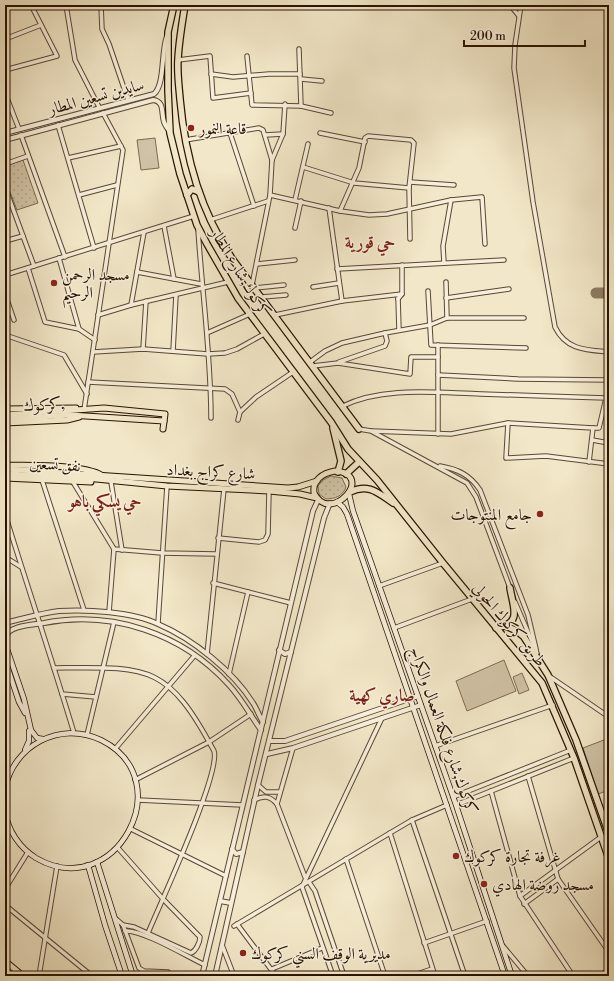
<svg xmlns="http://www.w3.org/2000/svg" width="614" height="981" font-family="'Libre Bodoni',Amiri,serif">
<defs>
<pattern id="grass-dots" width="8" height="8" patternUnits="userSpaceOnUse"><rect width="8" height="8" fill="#d0c3a6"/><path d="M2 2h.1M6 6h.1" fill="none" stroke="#b3a78d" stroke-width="1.8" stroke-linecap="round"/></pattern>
</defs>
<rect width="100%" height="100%" fill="#f2e7c8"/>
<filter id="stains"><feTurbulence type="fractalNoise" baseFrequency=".005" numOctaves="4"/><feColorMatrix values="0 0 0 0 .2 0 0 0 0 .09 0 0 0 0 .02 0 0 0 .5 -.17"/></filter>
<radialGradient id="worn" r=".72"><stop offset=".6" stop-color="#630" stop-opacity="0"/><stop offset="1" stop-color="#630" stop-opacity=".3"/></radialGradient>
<g fill="url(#grass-dots)" stroke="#7c6b54">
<path d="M23,160L38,203L17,210L5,179V166Z"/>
<path d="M331,476L342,478L346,487C343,496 335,499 326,499L319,494L318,486L323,480Z"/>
</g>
<g fill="#d0c3a6" stroke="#7c6b54">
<path d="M155,138L159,168L141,170L137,140Z"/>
<path d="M504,660L516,691L467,711L456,681Z"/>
<path d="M522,673L529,690L519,694L513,677Z"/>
<path d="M609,738V790L598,794L583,748Z"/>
</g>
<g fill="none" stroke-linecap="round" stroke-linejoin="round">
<path stroke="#8d7d64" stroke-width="11" d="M596,293H609"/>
<g stroke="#5a4833" stroke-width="5.5">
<g id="minor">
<path d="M66,5L75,60L99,107"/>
<path d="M101,5L102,29L109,44L128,100"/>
<path d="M510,5L519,16"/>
<path d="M521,5L515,45L514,68L533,202L555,327C566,350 586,350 609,352"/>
<path d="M5,39L41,25"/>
<path d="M299,49L301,106"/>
<path d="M247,56L252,105L301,106L331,113"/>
<path d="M178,60L210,56L213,98L251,93"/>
<path d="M5,70L57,56L31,5"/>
<path d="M211,74L233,77L269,74H300"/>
<path d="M301,79L322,81"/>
<path d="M5,93L19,129"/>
<path d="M58,125L94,248"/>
<path d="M230,133L254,206"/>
<path d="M320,133L365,142"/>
<path d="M21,135L65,257"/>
<path d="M265,135L283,134"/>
<path d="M185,140L259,128L263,130L272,160"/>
<path d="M68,158L121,146"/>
<path d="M5,164L28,156"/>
<path d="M303,167L354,183L409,188"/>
<path d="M410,182L454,185"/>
<path d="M5,187L34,266"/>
<path d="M79,195L117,185"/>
<path d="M270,195L340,211L369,215L387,214L451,200L482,197L485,244"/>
<path d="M295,200L308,144"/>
<path d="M329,208L342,301"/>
<path d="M340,211L359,168L365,138L368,136L411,140L414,143L409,188L410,239"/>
<path d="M210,220L268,201"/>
<path d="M164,226L174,279"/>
<path d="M295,228L301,201"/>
<path d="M198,229C202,292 211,355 211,418"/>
<path d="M5,241L23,236"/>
<path d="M59,258L79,329"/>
<path d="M444,263L443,246L451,200"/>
<path d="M257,264L295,260"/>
<path d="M28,268L45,322L79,329L95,340"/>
<path d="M337,269L504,260"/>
<path d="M137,272L201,284"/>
<path d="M5,275L194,216"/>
<path d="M446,282L447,318"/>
<path d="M252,285L270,195L272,160L283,134L285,104"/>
<path d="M313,287L339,283"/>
<path d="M255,288L284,285"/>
<path d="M428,291L431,345L526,348"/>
<path d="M5,294L14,320"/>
<path d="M262,297L286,295"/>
<path d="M398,298L399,330"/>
<path d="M446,298L509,289"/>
<path d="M398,299L402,294V265"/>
<path d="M131,305L144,232"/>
<path d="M98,315L131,305L228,282"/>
<path d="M275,315L342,301L402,294"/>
<path d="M207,333L250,314"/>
<path d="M5,335L64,355L87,394"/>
<path d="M143,349L146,301"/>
<path d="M173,351L176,295"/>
<path d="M93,352L143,349L208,354L225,353L237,349L264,334"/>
<path d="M310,362L325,351L342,343L385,333L430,325L447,318H524"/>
<path d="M339,362L385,346L387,341L385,333"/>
<path d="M313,366L338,363L410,374L411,357H438"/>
<path d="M438,375L518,379L607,380"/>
<path d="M88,382L225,389L232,394L240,412L238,420"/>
<path d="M343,406C383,386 437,393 481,394C523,395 564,397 606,398L599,428H593"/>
<path d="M84,410L123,150L103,113"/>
<path d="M240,412L256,397L293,372"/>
<path d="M508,423L506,458L546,456L609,464"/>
<path d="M359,429L371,431L467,483L476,497L510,588"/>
<path d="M372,431L451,434L508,423L593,428L589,462"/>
<path d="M438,434V345"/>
<path d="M592,440L609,443"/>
<path d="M440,466C458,469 470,475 480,490L528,615L536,649"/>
<path d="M42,480L84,610"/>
<path d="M73,482L114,549L162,553L216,554"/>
<path d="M111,482L122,550"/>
<path d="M5,514C28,588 52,660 74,733"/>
<path d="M218,538L259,542L265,540L268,534L269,491"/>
<path d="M5,557L21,567"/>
<path d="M213,583L291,603"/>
<path d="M379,586L443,563"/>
<path d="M515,602L537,653"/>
<path d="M109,612L114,549"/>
<path d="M158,623L167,486"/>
<path d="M394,628L472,599"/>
<path d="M207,654L224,489"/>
<path d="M54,668C148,667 167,663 214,751C221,773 160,904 148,933"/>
<path d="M229,674L248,592"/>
<path d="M549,676L609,717"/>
<path d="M62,694L96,697"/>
<path d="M87,735L114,622"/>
<path d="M435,746L553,705"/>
<path d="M293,748L277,804L305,877"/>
<path d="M115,749L195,655"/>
<path d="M528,776L558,879L609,952"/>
<path d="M135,780L209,742L251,714"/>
<path d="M258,785L266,792H280"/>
<path d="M491,791L520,896L573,976"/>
<path d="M453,797L571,750"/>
<path d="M138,800L242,805"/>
<path d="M254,800C264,795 270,796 277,804"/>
<path d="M456,805L574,758"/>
<path d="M412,820L465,976"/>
<path d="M131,829L226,876"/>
<path d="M390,833L435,976"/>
<path d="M118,848L163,899L200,937C200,942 196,951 191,953L134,927L123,925"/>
<path d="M346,859L385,976"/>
<path d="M309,882L315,891L344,976"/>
<path d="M5,889L28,852"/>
<path d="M520,896L601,837"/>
<path d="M524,904L558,879"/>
<path d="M5,905L92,976"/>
<path d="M115,918L123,925L139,968L144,971L168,972"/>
<path d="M237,924L276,976"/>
<path d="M234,926L390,833L412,820L447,805"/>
<path d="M125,931C141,929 188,957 205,965"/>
<path d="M424,943L487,921"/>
<path d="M222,945L234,976"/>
<path d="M503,946L528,976"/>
<path d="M272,969L322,948"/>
<path d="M39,976L57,866"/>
<path d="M333,976L302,887L382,718"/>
<path d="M337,976L343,974"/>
<path d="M411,976L432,969"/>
</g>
</g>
<g stroke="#5a4833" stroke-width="6">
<g id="tertiary">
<path d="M5,133L154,94C165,85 161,51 167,36"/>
<path d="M5,140L153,100C165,101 161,114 164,122C165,125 168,129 169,131"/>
<path d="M5,622H9C26,618 42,613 59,611C87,609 133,612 158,624C193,639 233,671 253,703C257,709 259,716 263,722"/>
<path d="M5,637C10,625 32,625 44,623C112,610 182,633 229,685C242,699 250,715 261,730"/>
<path d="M279,650L285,654L291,652"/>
<path d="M270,741H285L418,696"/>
<path d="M267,754L293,748L421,705"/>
<path d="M232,849L236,854L243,852"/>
<path d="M220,901L231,903"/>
<path d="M202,976L313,511L318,500"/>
<path d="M215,976L258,785L324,518L330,503"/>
<path d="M601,976L609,969"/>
</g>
</g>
<g stroke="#281301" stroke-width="6">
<g id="secondary">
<path d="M349,494L353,511L456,805L512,976"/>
<path d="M337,502L343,507L347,514L505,976"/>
<path d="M5,643L24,699L31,730L37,738L43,739"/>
<path d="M5,660L19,702L25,713"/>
<path d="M25,750L29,741V731"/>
<path d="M5,789C13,746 60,720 101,740C182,780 115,904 36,858C20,848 8,831 5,811"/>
<path d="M97,862L133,976"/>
<path d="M88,865L105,925L122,976"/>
</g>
</g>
<g stroke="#281301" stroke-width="7">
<g id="primary">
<path d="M5,409L76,408"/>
<path d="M5,415L104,408L165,414L163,429"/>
<path d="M5,419L70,415L164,421"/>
<path d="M5,423L67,420L79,417"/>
<path d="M5,465C28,466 83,464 101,475"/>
<path d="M5,469L288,488L298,487L317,481"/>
<path d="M335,471C377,474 330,526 314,493C312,480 323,473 335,471Z"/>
<path d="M5,474L76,477L167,486L269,491L300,494L317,498"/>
<path d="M5,478L91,482"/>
<path d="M5,961L23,976"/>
<path d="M5,974L7,976"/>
</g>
</g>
<g stroke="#281301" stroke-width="8">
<g id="trunk">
<path d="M174,5L168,32V90L170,133L180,174L197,225L207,244L238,298L331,422L348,449L377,480L443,563L542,683L574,758L609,859"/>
<path d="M185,5C182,23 179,41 178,59C177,73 179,86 180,99C185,157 200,211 233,260L359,429"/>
<path d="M187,195L192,189L199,192"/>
<path d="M333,428L341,461L338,472"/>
<path d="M346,474L359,462"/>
<path d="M350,492C369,483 378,493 393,503"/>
<path d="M506,626L517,631L524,637L548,675L576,740L609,834"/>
<path d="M496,628C523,624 513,607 510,588"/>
</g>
</g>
<use href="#minor" stroke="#f7efdb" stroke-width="3.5"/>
<use href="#tertiary" stroke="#f7efdb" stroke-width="4"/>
<use href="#secondary" stroke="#f7efdb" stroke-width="4.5"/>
<use href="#primary" stroke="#f2e7c8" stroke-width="5"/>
<use href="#trunk" stroke="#f2e7c8" stroke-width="5.5"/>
</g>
<g fill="#8f2418" stroke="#f7efdb" stroke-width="1.5">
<circle cx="191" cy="128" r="4"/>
<circle cx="54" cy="283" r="4"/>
<circle cx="540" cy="514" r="4"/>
<circle cx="456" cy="856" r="4"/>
<circle cx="484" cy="884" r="4"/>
<circle cx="243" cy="953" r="4"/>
</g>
<g text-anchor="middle" stroke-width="3" stroke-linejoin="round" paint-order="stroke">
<g font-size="16" fill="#281301" stroke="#f7efdb">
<text transform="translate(96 96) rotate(-15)" y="6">سايدين تسعين المطار</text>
<text transform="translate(241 272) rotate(59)" y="6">كركوك,شارع المطار</text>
<text transform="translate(44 404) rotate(-3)" y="6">كركوك,</text>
<text transform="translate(55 464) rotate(3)" y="6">نفق تسعين</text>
<text transform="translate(211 471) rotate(3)" y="6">شارع كراج بغداد</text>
<text transform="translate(510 624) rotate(50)" y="6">طريق كركوك الحولي</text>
<text transform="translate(444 730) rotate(71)" y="6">كركوك,شارع فلكة العمال والكراج</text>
</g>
<g font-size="16" fill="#281301" stroke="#f7efdb" text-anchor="start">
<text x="199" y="134">قاعة النمور</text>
<text x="62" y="280">مسجد الرحمن<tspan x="62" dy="18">الرحيم</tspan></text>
<text x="532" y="520" text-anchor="end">جامع المنتوجات</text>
<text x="464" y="862">غرفة تجارة كركوك</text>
<text x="492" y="890">مسجد روضة الهادي</text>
<text x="251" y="959">مديرية الوقف السني كركوك</text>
</g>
<g font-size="17" font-weight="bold" fill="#7a1f14" stroke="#f7efdb">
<text x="370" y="248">حي قورية</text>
<text x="105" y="507">حي يسكي باهو</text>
<text x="382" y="701">صاري كهية</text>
</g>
</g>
<rect width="614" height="981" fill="none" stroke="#f2e7c8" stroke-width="20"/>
<rect x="6" y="6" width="602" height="969" fill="none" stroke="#281301" stroke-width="2"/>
<rect x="10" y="10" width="594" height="961" fill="none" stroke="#281301"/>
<path d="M464 40v6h121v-6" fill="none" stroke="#281301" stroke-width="2"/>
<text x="470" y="40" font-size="12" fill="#281301" stroke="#f7efdb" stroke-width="3" paint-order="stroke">200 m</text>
<rect width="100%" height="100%" filter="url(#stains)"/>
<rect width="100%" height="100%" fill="url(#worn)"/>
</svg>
